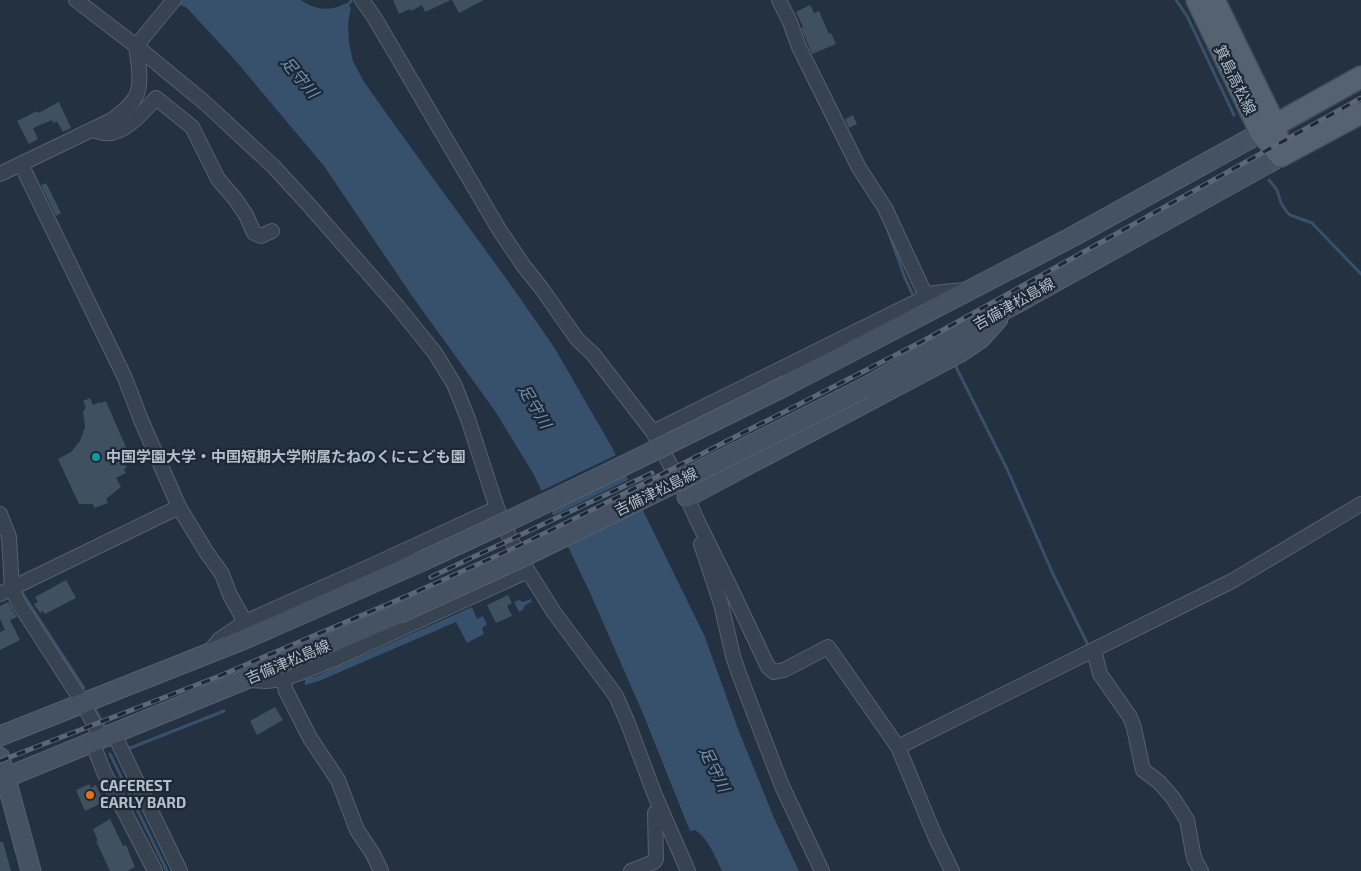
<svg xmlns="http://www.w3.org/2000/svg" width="1361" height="871" font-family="'Exo 2','Noto Sans JP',sans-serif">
<rect width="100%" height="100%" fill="#233141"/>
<g fill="#37506b">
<path d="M170,0H301C315,10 331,12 346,3L351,8L348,23L349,43L353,61L364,82L427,170L508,281L554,347L613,449L705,637L738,729L774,818L799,871H722C715,857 709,839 695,830L690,831L644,716L591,595L534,475L495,411L412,296L324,166L235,60L187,8Z"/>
<path d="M531,599L532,602L525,605L523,610L519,612L514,602L519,600L523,602Z"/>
<path d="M472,607L477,619L483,616L487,625L482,628L484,634L467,643L456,622L319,681L305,685V678L314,677Z"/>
</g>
<g fill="#233141">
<path d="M618,454L627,472L547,510L539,492Z"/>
<path d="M630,479L637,493L557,530L551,517Z"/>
</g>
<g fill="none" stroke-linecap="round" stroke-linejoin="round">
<g stroke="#37506b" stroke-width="3">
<path d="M1176,0L1187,16L1234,115"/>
<path d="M345,8L352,0"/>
<path d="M1269,180L1277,190L1281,203L1287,212L1290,215L1312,223L1361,274"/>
<path d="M887,228L905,278L912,293"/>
<path d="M954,363L1007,469L1053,574L1087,643"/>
<path d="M19,588L84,688"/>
<path d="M94,707L104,725"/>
<path d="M125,750L224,711"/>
<path d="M110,754L167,871"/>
</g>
</g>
<g fill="#3f5060">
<path d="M393,0H451L425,12L422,5L411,11L410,9L399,14Z"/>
<path d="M452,0H484L459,13Z"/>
<path d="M810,5L814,13L819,11L829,34L831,33L836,44L812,54L801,28L803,27L796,12Z"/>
<path d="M59,102L71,128L63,132L57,121L53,123L52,120L33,128L38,139L29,144L17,121L37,111L38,113Z"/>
<path d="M853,115L857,124L849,128L845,119Z"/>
<path d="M46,183L61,213L56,216L41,185Z"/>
<path d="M90,398L93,405L100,402L101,403L106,401L131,459L127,460L128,463L125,465L127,467L124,469L126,473L116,478L121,487L106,499L108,503L94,508L93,504H79L58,459L71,452L80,441L85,427L83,411L86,408L83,401Z"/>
<path d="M66,580L76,598L45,614L43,611L40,613L34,604L38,602L35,597Z"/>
<path d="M508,595L512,603L507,606L512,616L496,623L487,605Z"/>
<path d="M8,602L17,617L10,620L20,640L0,650V632L5,630L0,619V606Z"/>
<path d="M275,707L283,720L257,735L250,721Z"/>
<path d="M89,784L91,788L96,785L104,802L85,811L76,790Z"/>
<path d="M110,819L123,846L126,845L135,867L127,871H110L96,841H98L93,829Z"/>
<path d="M0,842H3L11,871H0Z"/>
</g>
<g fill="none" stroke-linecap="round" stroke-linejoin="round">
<g stroke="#55616e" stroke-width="16">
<g id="street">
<path d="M76,0L136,46L204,102L273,166L308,204L398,307L435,353L454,384L468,419L497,508L509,536L528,571L553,611L616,696L627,721L656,798L688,871"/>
<path d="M362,0L374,17L500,231L523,265L542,289L577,339L593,354L653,432L687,497L696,518L733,593L768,667L774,672L784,670L828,647L898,747L935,836L952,871"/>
<path d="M779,0L790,22L799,47L859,168L885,208L926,296"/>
<path d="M92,130C96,131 100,132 104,133C124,136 144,111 156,98L192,127L218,179L236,200L246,215L254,233L261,236L272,231"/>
<path d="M0,174L112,120C121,113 130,107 135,98C143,85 138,60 136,46L174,0"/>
<path d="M653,432L934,293L964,290"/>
<path d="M179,507L207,553L222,574L230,595L245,622"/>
<path d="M0,514L9,537L12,588L18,602L83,703L101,738"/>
<path d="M701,544L721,604L733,656L739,674L782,786L822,871"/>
<path d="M0,594L179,507L141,420L125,378L21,164"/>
<path d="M1094,650L1100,674L1130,717L1134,728L1143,770L1159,782L1173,798L1187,820L1193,853L1195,860L1201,871"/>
<path d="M209,652L220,639L245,622L371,566L497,508"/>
<path d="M283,679L286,691L310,738L338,780L357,830L373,854L381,871"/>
<path d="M248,680L266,681L283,679L300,673L335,659L528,571"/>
<path d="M114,734L180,871"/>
<path d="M92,742L104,772L155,871"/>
<path d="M898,747L1232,581L1361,504"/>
<path d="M631,871L654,862L656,859L655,813L660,808"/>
</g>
</g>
<g stroke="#55616e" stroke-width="21">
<g id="secondary">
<path d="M787,385L1072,237L1273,126"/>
<path d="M864,388L1281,156"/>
<path d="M687,497L959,353L981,338L998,319"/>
<path d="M0,736L245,639L418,563"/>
<path d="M0,757L31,871"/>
<path d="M0,780L244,680L398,614"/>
</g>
</g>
<g stroke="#414c59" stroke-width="24">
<g id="primary">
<path d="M1197,0L1261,133L1281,156"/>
<path d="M1214,0L1275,125L1281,155"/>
<path d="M1275,125L1361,77"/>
<path d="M1281,156L1361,113"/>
</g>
</g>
<use href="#street" stroke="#374350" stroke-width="14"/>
<use href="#secondary" stroke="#455264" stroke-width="19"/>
<use href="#primary" stroke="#556270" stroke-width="21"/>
<g stroke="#596778" stroke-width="5">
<g id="rail">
<path d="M431,577L652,473"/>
<path d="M0,761L217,677L400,599L521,545L592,510L923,341L1361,98"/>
</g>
</g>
<use href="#rail" stroke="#1c2835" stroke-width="3" stroke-dasharray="9" stroke-linecap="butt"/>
<g stroke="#55616e" stroke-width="21" stroke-linecap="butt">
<g id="secondary-bridge">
<path d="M418,563C542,506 665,446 787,385"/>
<path d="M398,614L525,556L693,474L864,388"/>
</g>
</g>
<use href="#secondary-bridge" stroke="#455264" stroke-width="19"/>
</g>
<circle fill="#0f9aa8" stroke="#1c2835" stroke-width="2" cx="96" cy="457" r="5"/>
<circle fill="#e8710a" stroke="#1c2835" stroke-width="2" cx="90" cy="795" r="5"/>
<g text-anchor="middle" stroke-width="4.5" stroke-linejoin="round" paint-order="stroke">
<g font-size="15" fill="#b4becb" stroke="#1c2835">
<text transform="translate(1235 80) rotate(64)" y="5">箕島高松線</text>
<text transform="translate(1014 304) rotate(-29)" y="5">吉備津松島線</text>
<text transform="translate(656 492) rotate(-26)" y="5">吉備津松島線</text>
<text transform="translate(288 662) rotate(-23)" y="5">吉備津松島線</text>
</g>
<g font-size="15" font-weight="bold" fill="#b4becb" stroke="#1c2835" text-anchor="start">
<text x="106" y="462">中国学園大学・中国短期大学附属たねのくにこども園</text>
<text x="100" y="791">CAFEREST<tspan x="100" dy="17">EARLY BARD</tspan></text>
</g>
<g font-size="16" font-style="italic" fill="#7290b0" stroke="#1c2835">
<text transform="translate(300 77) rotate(50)" y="6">足守川</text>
<text transform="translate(535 406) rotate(59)" y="6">足守川</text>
<text transform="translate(715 769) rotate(64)" y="6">足守川</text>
</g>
</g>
</svg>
